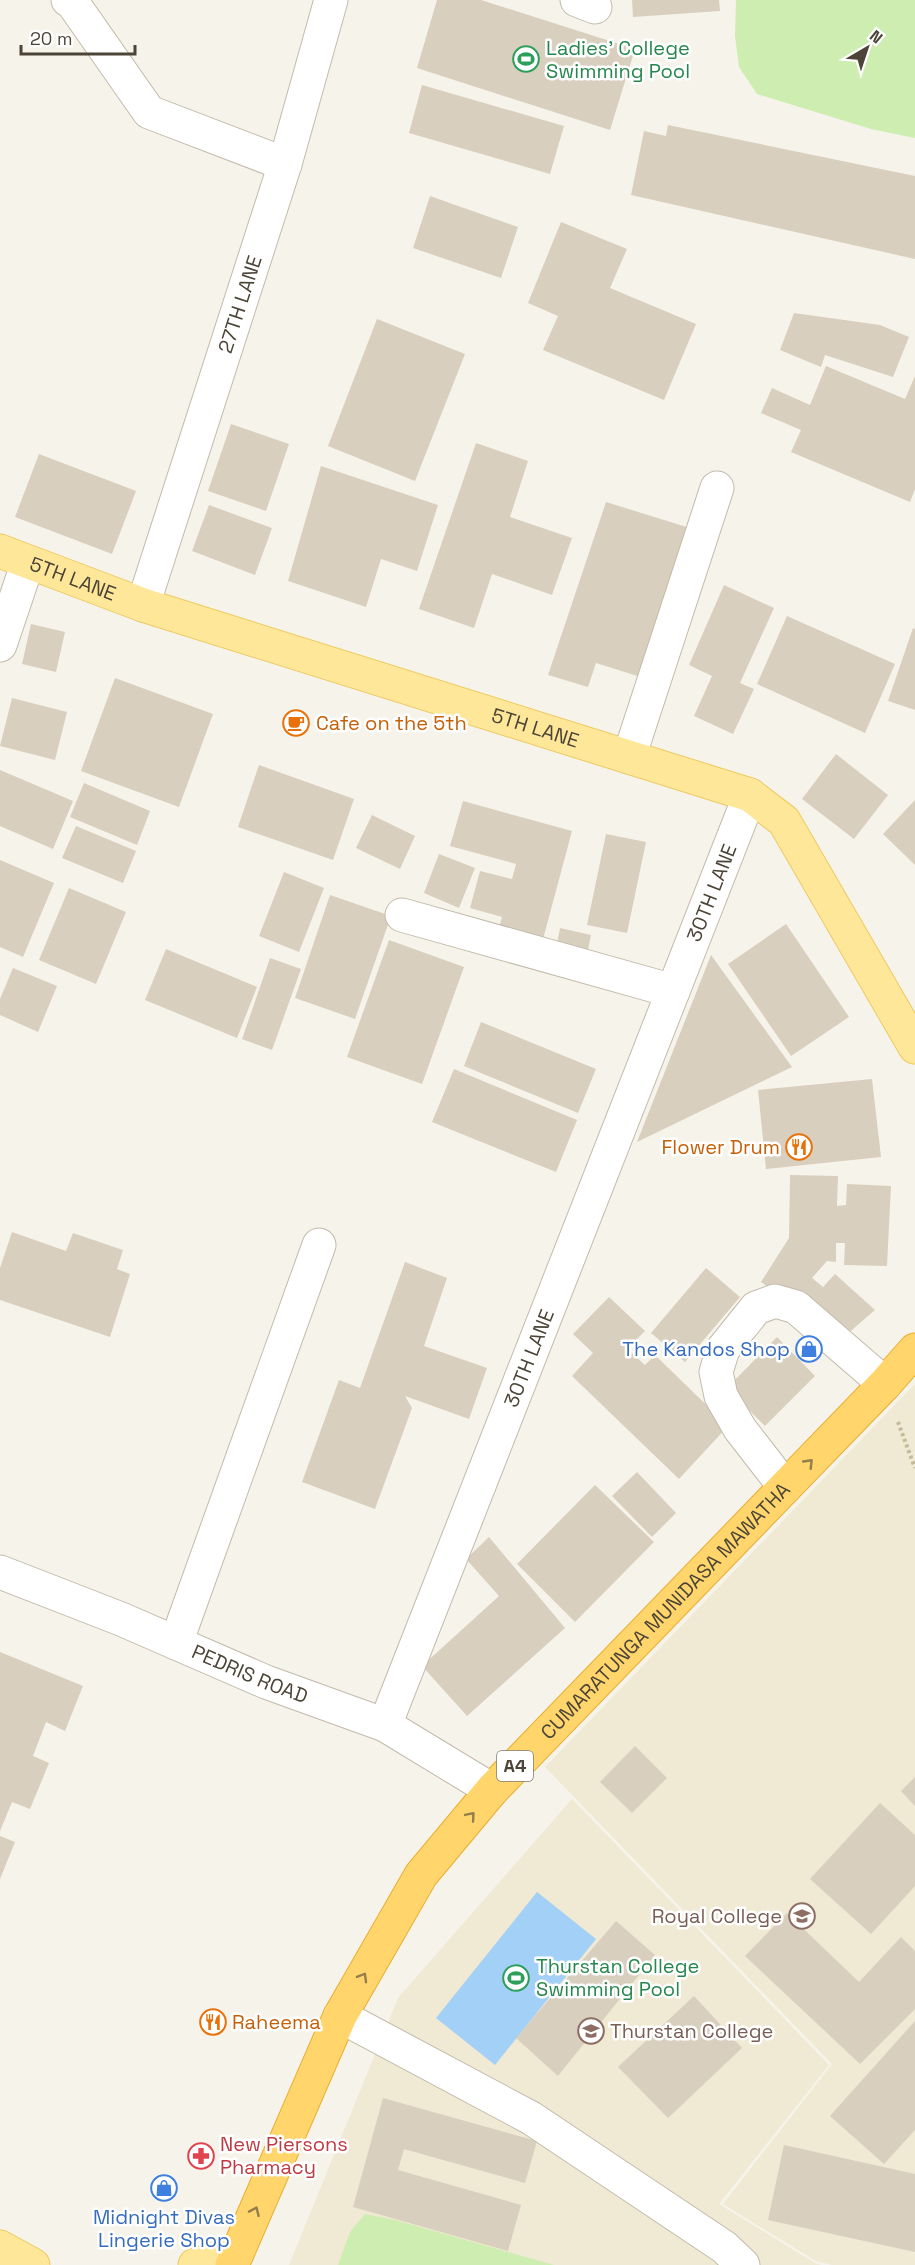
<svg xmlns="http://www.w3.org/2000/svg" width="915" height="2265" font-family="'Space Grotesk',sans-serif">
<rect width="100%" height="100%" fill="#f6f3ea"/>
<g fill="#f0e9d3">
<path d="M915,1384V2265H832L816,2261L723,2204L832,2064L545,1767Z"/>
<path d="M572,1799L829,2065L719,2204L815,2263L821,2265H289L398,1998Z"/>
</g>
<g fill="#ceedb0">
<path d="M736,0H915V138L871,129L757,94L739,67L735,36Z"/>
<path d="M365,2214L395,2220L554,2265H338L350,2232Z"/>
</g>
<path fill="#a2d0f6" d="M537,1892L596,1939L495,2065L436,2018Z"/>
<g fill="#d9cfbe">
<path d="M437,0H481L635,49L610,130L417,68Z"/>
<path d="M632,0H719L720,11L633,17Z"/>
<path d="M422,85L564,126L550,174L409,133Z"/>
<path d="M668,125L915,176V259L631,195L644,131L666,136Z"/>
<path d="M430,196L518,227L501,278L413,248Z"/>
<path d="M561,222L627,249L610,288L696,324L664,400L543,350L558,316L528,303Z"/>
<path d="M794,313L880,325L909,337L893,377L825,355L821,367L780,350Z"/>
<path d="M377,319L465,354L415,481L328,446Z"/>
<path d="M826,366L905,399L915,376V489L910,502L791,452L801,430L761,413L772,388L810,405Z"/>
<path d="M231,424L289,444L266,511L208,491Z"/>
<path d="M476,443L528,461L510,517L572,538L552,595L492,574L474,628L419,609Z"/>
<path d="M39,454L136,491L112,554L15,517Z"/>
<path d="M321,466L438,505L417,571L381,559L366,607L288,581Z"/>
<path d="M606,502L693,529L647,679L596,663L588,687L548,675Z"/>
<path d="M209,505L272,528L255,575L192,551Z"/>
<path d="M724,585L774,608L740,683L754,689L733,734L694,716L712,676L689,665Z"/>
<path d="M787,616L895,664L865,733L757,684Z"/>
<path d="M31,624L65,632L56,672L22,664Z"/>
<path d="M913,628L915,629V710L888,701Z"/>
<path d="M115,678L213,714L179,807L81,771Z"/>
<path d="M12,698L67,712L55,760L0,746Z"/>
<path d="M836,754L888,795L854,839L802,799Z"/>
<path d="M259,765L354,799L333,860L238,827Z"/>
<path d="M0,770L73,801L53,849L0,826Z"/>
<path d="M84,783L150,811L137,845L70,817Z"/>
<path d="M915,800V865L883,834Z"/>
<path d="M463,801L572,831L542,943L498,931L502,917L470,908L480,871L512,879L516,864L450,846Z"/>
<path d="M372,815L415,836L400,869L356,848Z"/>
<path d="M76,826L136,851L123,883L62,858Z"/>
<path d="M606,834L646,842L627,933L587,925Z"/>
<path d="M439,854L475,868L459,908L424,893Z"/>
<path d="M0,860L54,883L23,957L0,947Z"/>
<path d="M284,872L324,888L299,952L259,936Z"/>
<path d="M69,888L126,912L96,984L39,960Z"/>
<path d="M330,895L391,916L355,1019L295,998Z"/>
<path d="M786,924L849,1017L791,1056L728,964Z"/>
<path d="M560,928L591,935L586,960L555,954Z"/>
<path d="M389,940L464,967L422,1084L347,1057Z"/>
<path d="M166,949L257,987L237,1038L145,1000Z"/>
<path d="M711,955L792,1067L637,1142Z"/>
<path d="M270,958L301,969L272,1050L242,1039Z"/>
<path d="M13,968L57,986L38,1032L0,1015V999Z"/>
<path d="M481,1022L596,1069L578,1113L464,1066Z"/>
<path d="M454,1069L577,1120L556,1172L432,1122Z"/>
<path d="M872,1079L881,1157L766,1169L758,1090Z"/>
<path d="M790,1175L838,1176L837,1206L846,1205L847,1184L891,1186L887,1266L844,1265L845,1243H836V1262L827,1261L812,1278L823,1287L835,1274L875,1310L845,1336L796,1289L786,1300L761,1282L789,1238Z"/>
<path d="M12,1232L66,1251L73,1233L123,1250L117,1269L130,1274L110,1337L0,1300V1268Z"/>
<path d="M405,1262L447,1278L424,1346L487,1368L469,1419L405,1396L412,1408L375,1509L302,1482L339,1380L360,1388Z"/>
<path d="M706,1268L740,1297L685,1362L651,1333Z"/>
<path d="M609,1297L645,1331L627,1349L645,1365L655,1355L728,1426L679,1479L572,1376L593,1353L573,1334Z"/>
<path d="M777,1337L815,1376L765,1426L727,1388Z"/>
<path d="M637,1472L676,1513L652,1537L612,1496Z"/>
<path d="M595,1485L654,1542L575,1622L517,1564Z"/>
<path d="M489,1537L565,1628L467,1716L422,1666L499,1596L466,1559Z"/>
<path d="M0,1652L83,1686L65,1731L46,1722L33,1756L49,1763L30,1809L12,1802L0,1831Z"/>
<path d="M635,1746L667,1778L632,1813L600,1782Z"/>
<path d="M915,1777V1806L901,1791Z"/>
<path d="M880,1803L915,1835V1886L871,1934L810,1879Z"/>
<path d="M0,1836L15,1842L0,1879Z"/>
<path d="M787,1913L859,1982L901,1937L915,1951V2009L860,2064L745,1956Z"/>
<path d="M616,1921L655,1955L558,2076L516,2038Z"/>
<path d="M694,1996L742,2048L668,2118L618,2067Z"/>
<path d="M915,2021V2130L884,2164L830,2116Z"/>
<path d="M383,2098L537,2141L525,2183L404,2149L398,2170L521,2205L508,2251L353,2207Z"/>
<path d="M784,2145L915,2174V2252L768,2220Z"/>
</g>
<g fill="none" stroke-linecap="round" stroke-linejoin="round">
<g stroke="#c2bbab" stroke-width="35">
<g id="minor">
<path d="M68,0L72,2L149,112L285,164"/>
<path d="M577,0L595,7"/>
<path id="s1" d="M143,605L285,164L331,0"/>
<path d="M0,645L28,562"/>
<path d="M629,757L717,488"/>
<path d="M402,915L673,991"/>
<path d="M785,1487L740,1429L721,1396L716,1372L723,1349L756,1308L775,1301L796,1307L885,1384"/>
<path id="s2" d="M0,1572L121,1619L266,1682L385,1725L492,1790"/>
<path d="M176,1643L319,1245"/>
<path id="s3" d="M385,1725L750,795"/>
<path d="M340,2016L531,2118L724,2247L743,2265"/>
</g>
</g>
<g stroke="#edca61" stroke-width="35">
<g id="major">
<path id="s4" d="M0,551L143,605L750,795L784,821L915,1047"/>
<path d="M0,2247L33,2265"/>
<path d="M195,2265L237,2253"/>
</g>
</g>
<g stroke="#e9ae30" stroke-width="35">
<g id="highway">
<path id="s5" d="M232,2265L340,2016L421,1875L492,1790L885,1384L915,1350"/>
</g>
</g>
<path stroke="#c5b99b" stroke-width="4" stroke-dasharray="3 3" stroke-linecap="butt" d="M898,1422L915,1468"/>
<use href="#minor" stroke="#fff" stroke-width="33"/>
<use href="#major" stroke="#ffe79a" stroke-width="33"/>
<use href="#highway" stroke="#ffd56c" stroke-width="33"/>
</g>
<defs><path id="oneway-chevron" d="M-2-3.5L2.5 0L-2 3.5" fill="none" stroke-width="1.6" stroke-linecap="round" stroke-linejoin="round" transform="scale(1.5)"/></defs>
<g stroke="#937e4c">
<use href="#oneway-chevron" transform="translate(809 1463) rotate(-46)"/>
<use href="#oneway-chevron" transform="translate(471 1816) rotate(-50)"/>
<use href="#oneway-chevron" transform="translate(363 1977) rotate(-60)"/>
<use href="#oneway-chevron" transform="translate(255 2211) rotate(-66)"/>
</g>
<defs>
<g id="stadium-ring" transform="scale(1.35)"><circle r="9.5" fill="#fff" stroke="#2e9e5b" stroke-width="1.5"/><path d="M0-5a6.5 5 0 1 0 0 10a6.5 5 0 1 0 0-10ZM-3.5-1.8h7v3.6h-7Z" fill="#2e9e5b"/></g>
<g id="cafe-ring" transform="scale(1.35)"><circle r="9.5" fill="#fff" stroke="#e8710a" stroke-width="1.5"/><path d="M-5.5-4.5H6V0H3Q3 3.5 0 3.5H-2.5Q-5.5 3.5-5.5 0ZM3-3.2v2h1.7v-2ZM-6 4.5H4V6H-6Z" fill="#e8710a"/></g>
<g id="restaurant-ring" transform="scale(1.35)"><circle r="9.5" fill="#fff" stroke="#e8710a" stroke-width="1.5"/><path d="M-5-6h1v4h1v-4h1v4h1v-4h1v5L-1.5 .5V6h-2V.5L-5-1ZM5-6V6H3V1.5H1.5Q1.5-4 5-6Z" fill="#e8710a"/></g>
<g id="shop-ring" transform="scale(1.35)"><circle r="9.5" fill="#fff" stroke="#3f7fe0" stroke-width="1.5"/><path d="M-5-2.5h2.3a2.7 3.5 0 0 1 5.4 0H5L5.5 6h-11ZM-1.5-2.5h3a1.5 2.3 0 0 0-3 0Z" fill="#3f7fe0"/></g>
<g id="school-ring" transform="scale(1.35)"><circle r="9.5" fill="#fff" stroke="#8d6e63" stroke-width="1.5"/><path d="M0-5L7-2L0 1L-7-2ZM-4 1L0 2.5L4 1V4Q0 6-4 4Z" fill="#8d6e63"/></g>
<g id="pharmacy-ring" transform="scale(1.35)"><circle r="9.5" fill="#fff" stroke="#e0444e" stroke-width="1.5"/><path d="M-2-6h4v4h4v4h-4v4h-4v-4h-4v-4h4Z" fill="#e0444e"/></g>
</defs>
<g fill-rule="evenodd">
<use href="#stadium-ring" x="526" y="59"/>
<use href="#cafe-ring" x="296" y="723"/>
<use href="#restaurant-ring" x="799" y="1147"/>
<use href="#shop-ring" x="809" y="1349"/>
<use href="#school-ring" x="802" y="1916"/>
<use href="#stadium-ring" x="516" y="1978"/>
<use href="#restaurant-ring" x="213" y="2022"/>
<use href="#school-ring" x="591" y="2031"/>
<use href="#pharmacy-ring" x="201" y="2156"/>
<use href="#shop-ring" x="164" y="2188"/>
</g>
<g text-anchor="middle" stroke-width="5" stroke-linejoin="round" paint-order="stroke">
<rect fill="#fff" stroke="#817c73" stroke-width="1.5" x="497" y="1751" width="36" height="30" rx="4.5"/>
<g font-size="18" font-weight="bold" fill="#4b4437">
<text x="515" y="1772">A4</text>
</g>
<g font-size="20" fill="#27864d" stroke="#fff" text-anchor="start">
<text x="546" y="55">Ladies' College<tspan x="546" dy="23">Swimming Pool</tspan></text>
<text x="536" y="1973">Thurstan College<tspan x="536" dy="23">Swimming Pool</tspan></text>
</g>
<g font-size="20" fill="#4b4437" stroke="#fff">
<text dy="7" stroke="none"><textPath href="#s1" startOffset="316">27TH LANE</textPath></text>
<text dy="7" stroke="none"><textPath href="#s4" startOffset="78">5TH LANE</textPath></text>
<text dy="7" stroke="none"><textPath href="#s4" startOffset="564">5TH LANE</textPath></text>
<text dy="7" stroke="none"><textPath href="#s3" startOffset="894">30TH LANE</textPath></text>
<text dy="7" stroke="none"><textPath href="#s3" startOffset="394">30TH LANE</textPath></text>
<text dy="7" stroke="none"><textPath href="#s5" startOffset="794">CUMARATUNGA MUNIDASA MAWATHA</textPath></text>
<text dy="7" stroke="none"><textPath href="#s2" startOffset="270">PEDRIS ROAD</textPath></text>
</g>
<g font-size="20" fill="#c56008" stroke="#fff" text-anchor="start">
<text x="316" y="730">Cafe on the 5th</text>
<text x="780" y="1154" text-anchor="end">Flower Drum</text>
<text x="232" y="2029">Raheema</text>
</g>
<g font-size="20" fill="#366cbe" stroke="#fff" text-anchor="end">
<text x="790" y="1356">The Kandos Shop</text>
<text x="164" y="2224" text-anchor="middle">Midnight Divas<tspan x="164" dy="23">Lingerie Shop</tspan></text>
</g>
<g font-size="20" fill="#785e54" stroke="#fff" text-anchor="end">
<text x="782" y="1923">Royal College</text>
<text x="610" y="2038" text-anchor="start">Thurstan College</text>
</g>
<g font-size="20" fill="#be3a42" stroke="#fff" text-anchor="start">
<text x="220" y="2151">New Piersons<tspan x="220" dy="23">Pharmacy</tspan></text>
</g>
</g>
<g transform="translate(867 48) rotate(39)" stroke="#ffffff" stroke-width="4.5" paint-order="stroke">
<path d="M0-4.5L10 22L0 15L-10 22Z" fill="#4b4437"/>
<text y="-9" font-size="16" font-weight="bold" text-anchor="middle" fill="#4b4437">N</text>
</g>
<path d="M21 45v9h114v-9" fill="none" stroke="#4b4437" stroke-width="3"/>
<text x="30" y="45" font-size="18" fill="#4b4437" stroke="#ffffff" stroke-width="4.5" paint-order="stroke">20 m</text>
</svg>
